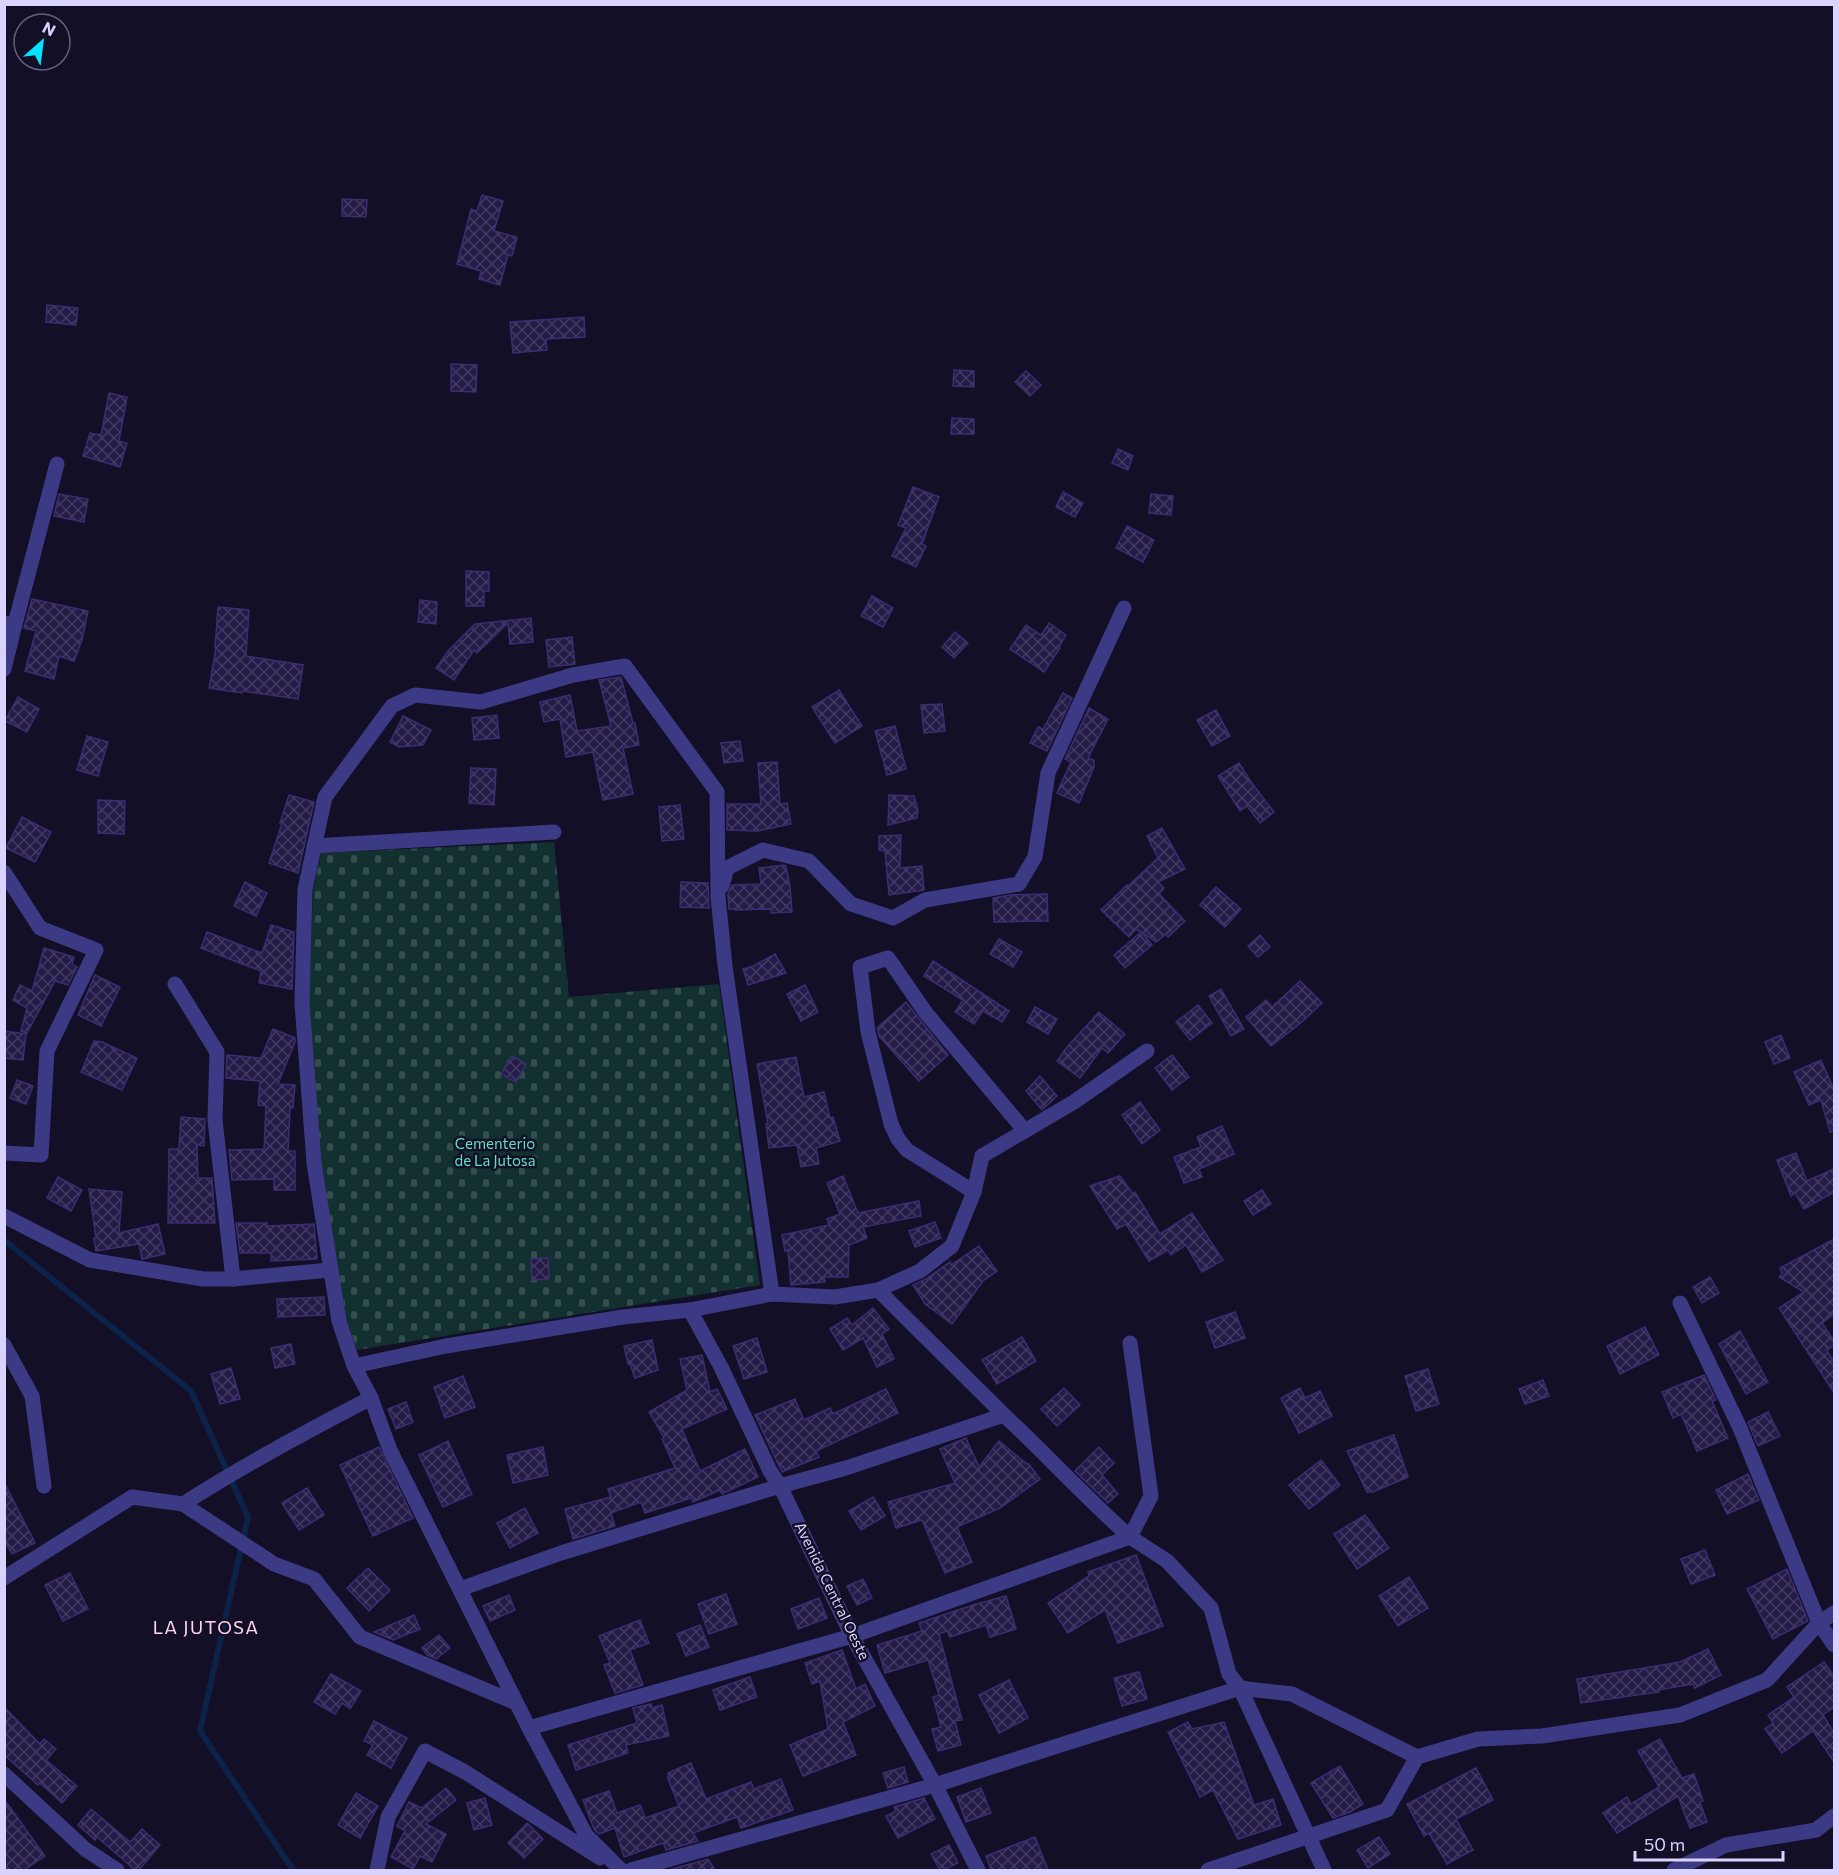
<svg xmlns="http://www.w3.org/2000/svg" width="1839" height="1875" font-family="Commissioner,sans-serif">
<defs>
<pattern id="cemetery-stones" width="16" height="16" patternUnits="userSpaceOnUse" patternTransform="scale(1.5)"><rect width="16" height="16" fill="#12302f"/><path d="M2 7V4a2 2 0 0 1 4 0v3zM10 15v-3a2 2 0 0 1 4 0v3z" fill="#344d4e"/></pattern>
<pattern id="building-cross-hatch" width="8" height="8" patternUnits="userSpaceOnUse" patternTransform="scale(1.5)"><rect width="8" height="8" fill="#241b47"/><path d="M0 0l8 8M0 8l8-8" fill="none" stroke="#433b63"/></pattern>
</defs>
<rect width="100%" height="100%" fill="#130f26"/>
<path fill="url(#cemetery-stones)" d="M554,842L569,997L719,984L760,1285L357,1350L346,1318L320,1158L309,1001L313,890L321,853Z"/>
<g fill="none" stroke-linecap="round" stroke-linejoin="round">
<path stroke="#0c2248" stroke-width="6" d="M4,1240L191,1391L248,1517L200,1731L293,1870"/>
</g>
<g fill="url(#building-cross-hatch)" stroke="#3b2d73" stroke-width="1.5">
<path d="M482,195L503,201L494,231L517,237L512,256L508,255L500,285L479,279L481,271L457,264L471,209L477,211Z"/>
<path d="M342,199L367,200L366,217L342,216Z"/>
<path d="M47,305L78,308L76,325L46,322Z"/>
<path d="M584,317L585,337L546,339L547,350L513,353L510,322Z"/>
<path d="M451,364L477,365L476,392L451,391Z"/>
<path d="M954,370L974,371V387L953,386Z"/>
<path d="M1026,371L1041,385L1030,396L1015,382Z"/>
<path d="M109,393L127,397L119,441L127,443L120,467L83,456L90,433L101,435Z"/>
<path d="M952,418L974,419V434H951Z"/>
<path d="M1118,449L1133,456L1128,470L1112,463Z"/>
<path d="M913,487L939,497L922,544L926,546L916,567L892,556L906,528L898,525Z"/>
<path d="M1063,492L1083,503L1075,517L1056,507Z"/>
<path d="M59,494L88,499L84,522L54,516Z"/>
<path d="M1151,494L1173,496L1171,515L1149,513Z"/>
<path d="M1127,526L1154,540L1143,562L1116,548Z"/>
<path d="M466,571L489,572V591H484V606H466Z"/>
<path d="M872,596L893,608L883,627L861,616Z"/>
<path d="M32,599L88,611L82,640L74,661L59,656L54,679L25,671L36,631L24,628Z"/>
<path d="M420,600L437,602L436,624L418,622Z"/>
<path d="M218,607L249,610L246,656L303,665L298,699L242,691V693L209,688L216,648H215Z"/>
<path d="M531,618L533,642L510,644L508,623L477,653L474,650L454,680L436,668L448,651L475,624Z"/>
<path d="M1049,623L1066,635L1059,647L1060,648L1044,672L1010,649L1026,625L1041,635Z"/>
<path d="M955,632L968,643L954,658L942,647Z"/>
<path d="M572,637L575,664L549,667L546,640Z"/>
<path d="M621,677L633,723H635L639,745L623,748L633,794L603,800L593,752L566,757L560,719L544,722L540,702L570,695L577,731L611,726L599,680Z"/>
<path d="M839,690L862,726L835,743L812,707Z"/>
<path d="M1063,693L1072,698L1047,751L1030,743L1038,727L1043,729Z"/>
<path d="M18,697L39,709L27,732L5,721Z"/>
<path d="M942,704L945,731L924,733L921,705Z"/>
<path d="M1089,708L1108,719L1088,758L1094,760V767L1079,803L1057,793L1071,762L1065,759Z"/>
<path d="M1216,710L1230,736L1212,746L1197,720Z"/>
<path d="M497,715L499,738L474,740L472,718Z"/>
<path d="M403,716L431,730L423,745L399,747L390,742Z"/>
<path d="M895,726L906,769L887,775L875,731Z"/>
<path d="M87,736L108,742L98,776L77,770Z"/>
<path d="M740,741L743,761L724,763L721,743Z"/>
<path d="M777,762L780,804L787,803L791,824L757,831L727,830V804H761L758,763Z"/>
<path d="M1239,763L1251,782L1274,812L1260,823L1247,806L1240,811L1218,776Z"/>
<path d="M471,768L496,769L494,805L469,803Z"/>
<path d="M289,795L314,802L298,873L269,863L282,823H280Z"/>
<path d="M889,795L914,796L918,810L917,818L888,825Z"/>
<path d="M98,800L125,801L124,834L98,833Z"/>
<path d="M680,805L684,839L662,841L659,807Z"/>
<path d="M22,817L51,832L35,862L6,848Z"/>
<path d="M1162,828L1185,869L1158,882L1164,888L1159,894L1185,921L1168,937L1166,934L1156,942L1143,933L1152,945L1125,968L1114,955L1141,932L1136,929L1129,937L1101,910L1127,885L1128,886L1158,858L1147,836Z"/>
<path d="M901,835L900,868L922,866L924,890L889,895L885,851L879,850V836Z"/>
<path d="M784,865L786,866L790,886L792,912L771,913V909L735,910L734,909H729L728,894L732,885L761,884L759,868Z"/>
<path d="M245,882L267,893L256,916L234,906Z"/>
<path d="M681,882L708,883L709,908L680,907Z"/>
<path d="M1216,887L1241,909L1225,927L1200,905Z"/>
<path d="M1047,894L1048,921L994,922L993,898L1010,895Z"/>
<path d="M271,925L294,932L292,989L259,983L261,971L201,948L207,932L262,953Z"/>
<path d="M1260,935L1270,947L1258,957L1248,946Z"/>
<path d="M999,939L1022,952L1013,967L990,954Z"/>
<path d="M44,948L74,957L72,964L77,967L68,985L55,981L27,1033L21,1031L27,1008L13,1000L20,985L32,991Z"/>
<path d="M775,954L786,973L748,985L743,969L753,966Z"/>
<path d="M933,961L1009,1011L1002,1022L983,1011L974,1024L955,1012L963,1000L924,976Z"/>
<path d="M95,975L120,987L101,1026L78,1015Z"/>
<path d="M1300,981L1322,1003L1302,1022L1271,1046L1246,1017L1266,1000L1272,1007Z"/>
<path d="M805,985L818,1012L801,1021L787,994Z"/>
<path d="M1221,989L1244,1029L1231,1036L1209,996Z"/>
<path d="M906,1002L948,1055L919,1081L879,1036L878,1030L877,1028Z"/>
<path d="M1198,1005L1212,1023L1190,1040L1176,1022Z"/>
<path d="M1035,1007L1057,1019L1048,1034L1027,1022Z"/>
<path d="M1099,1012L1125,1034L1108,1053L1102,1048L1080,1078L1057,1061L1067,1047Z"/>
<path d="M273,1029L295,1038V1042L278,1084L295,1085L293,1108H290L288,1151H295V1190H274V1179L232,1180L229,1150L264,1149L266,1106L258,1105L260,1081L226,1078L227,1055L261,1058Z"/>
<path d="M4,1031L26,1034L23,1060L4,1058Z"/>
<path d="M1781,1035L1790,1058L1774,1064L1765,1042Z"/>
<path d="M94,1041L102,1042L137,1058L122,1090L81,1072Z"/>
<path d="M1172,1055L1189,1077L1172,1090L1155,1068Z"/>
<path d="M512,1056L526,1064L516,1082L501,1074Z"/>
<path d="M796,1057L804,1097L824,1092L830,1118L833,1117L840,1141L816,1148L819,1164L801,1167L797,1145L769,1148L766,1124H768L757,1064Z"/>
<path d="M1821,1060L1834,1090V1131L1830,1132L1821,1100L1809,1105L1794,1072Z"/>
<path d="M1040,1076L1057,1096L1042,1110L1026,1091Z"/>
<path d="M17,1080L33,1086L26,1104L10,1098Z"/>
<path d="M1140,1102L1160,1130L1142,1144L1122,1115Z"/>
<path d="M181,1117L205,1119L204,1146L197,1145L198,1178H212L215,1223H168L169,1149H179Z"/>
<path d="M1222,1126L1234,1154L1199,1169L1202,1177L1184,1183L1174,1157L1201,1147L1197,1137Z"/>
<path d="M1796,1153L1807,1181L1834,1169V1192L1804,1209L1795,1193L1791,1196L1777,1160Z"/>
<path d="M843,1176L858,1213L919,1201L921,1216L863,1227L867,1238L849,1245L848,1277H824L825,1282L791,1285L788,1250L785,1251L782,1235L829,1225L827,1219L840,1214L827,1183Z"/>
<path d="M1120,1176L1133,1194L1135,1192L1160,1234L1192,1213L1223,1260L1202,1272L1186,1245L1171,1255L1168,1250L1149,1261L1126,1224L1117,1229L1090,1186Z"/>
<path d="M58,1177L82,1190L71,1211L47,1198Z"/>
<path d="M89,1189L122,1192L119,1233L158,1224L165,1254L142,1259L139,1244L96,1251L94,1238H96Z"/>
<path d="M1262,1190L1271,1204L1253,1215L1244,1201Z"/>
<path d="M935,1222L941,1238L915,1247L909,1231Z"/>
<path d="M236,1223H267V1226L314,1224L317,1259L271,1261V1253H240Z"/>
<path d="M1834,1239V1314L1822,1323L1834,1341V1345L1827,1350L1834,1363V1393L1779,1308L1804,1292L1779,1277L1782,1273L1780,1268Z"/>
<path d="M979,1246L997,1271L983,1281L952,1324L925,1304L913,1285L926,1279L950,1262L951,1265Z"/>
<path d="M548,1258L549,1279L532,1280L531,1259Z"/>
<path d="M1710,1277L1719,1293L1702,1303L1693,1287Z"/>
<path d="M324,1297L325,1315L278,1317L277,1299Z"/>
<path d="M873,1308L889,1329L882,1334L894,1359L877,1367L863,1338L843,1350L830,1329L847,1318L852,1325Z"/>
<path d="M1235,1312L1245,1338L1215,1348L1206,1322Z"/>
<path d="M1645,1327L1659,1355L1620,1374L1607,1346Z"/>
<path d="M1740,1331L1768,1382L1746,1394L1719,1344Z"/>
<path d="M1022,1337L1036,1361L997,1384L982,1360Z"/>
<path d="M757,1338L767,1372L744,1379L733,1346Z"/>
<path d="M652,1340L658,1370L635,1378L630,1364H628L624,1346Z"/>
<path d="M291,1344L295,1364L275,1368L271,1348Z"/>
<path d="M702,1355L710,1392L717,1389L727,1409L682,1429L700,1471L745,1449L758,1477L726,1492L722,1494L720,1490L693,1502L691,1498L645,1513L641,1502L611,1513L615,1526L573,1539L565,1509L611,1497L608,1489L675,1468L662,1439L664,1438L649,1412L687,1390L680,1359Z"/>
<path d="M231,1368L240,1399L220,1404L211,1374Z"/>
<path d="M1428,1369L1439,1404L1416,1411L1405,1376Z"/>
<path d="M1704,1375L1716,1400L1712,1401L1728,1438L1697,1451L1681,1414L1673,1418L1662,1392Z"/>
<path d="M463,1376L475,1407L445,1418L434,1387Z"/>
<path d="M1543,1380L1549,1396L1525,1404L1519,1389Z"/>
<path d="M1064,1388L1080,1405L1057,1426L1041,1409Z"/>
<path d="M1300,1388L1305,1398L1320,1391L1332,1416L1299,1433L1281,1398Z"/>
<path d="M886,1389L898,1413L816,1451L819,1457L782,1472L755,1415L795,1399L804,1420L830,1408L833,1414Z"/>
<path d="M406,1402L413,1422L396,1429L388,1409Z"/>
<path d="M1768,1412L1780,1436L1758,1446L1748,1422Z"/>
<path d="M1394,1435L1408,1477L1373,1492H1367L1347,1451Z"/>
<path d="M966,1438L979,1467L999,1441L1027,1464H1029L1040,1479L1000,1508L957,1527L972,1562L945,1573L922,1520L896,1528L888,1502L955,1483L940,1449Z"/>
<path d="M448,1441L472,1494L443,1507L419,1455Z"/>
<path d="M379,1447L413,1518L373,1536L340,1465Z"/>
<path d="M543,1447L548,1475L513,1483L507,1455Z"/>
<path d="M1099,1447L1114,1463L1102,1475L1118,1494L1108,1503L1075,1471Z"/>
<path d="M1321,1460L1340,1485L1309,1509L1289,1485Z"/>
<path d="M1748,1474L1759,1500L1727,1514L1716,1490Z"/>
<path d="M4,1482L35,1543L12,1554L4,1540Z"/>
<path d="M307,1488L324,1515L299,1530L282,1503Z"/>
<path d="M873,1497L885,1516L861,1530L849,1511Z"/>
<path d="M525,1508L538,1533L510,1548L497,1523Z"/>
<path d="M1365,1515L1389,1548L1357,1569L1334,1534Z"/>
<path d="M1705,1550L1715,1575L1691,1584L1681,1559Z"/>
<path d="M1136,1555L1163,1626L1118,1643L1105,1610L1068,1633L1048,1603L1089,1576L1088,1572Z"/>
<path d="M368,1568L390,1590L369,1611L347,1588Z"/>
<path d="M1787,1569L1808,1621L1773,1639L1747,1589Z"/>
<path d="M70,1573L88,1609L63,1621L45,1585Z"/>
<path d="M1409,1577L1428,1608L1398,1626L1379,1596Z"/>
<path d="M863,1579L872,1598L857,1605L847,1586Z"/>
<path d="M726,1594L737,1624L709,1634L698,1604Z"/>
<path d="M509,1595L515,1610L490,1621L483,1606Z"/>
<path d="M1006,1596L1016,1629L990,1637L986,1625L950,1637L947,1631L939,1634L962,1720L955,1721L961,1745L938,1751L932,1729L941,1727L933,1697L939,1695L928,1660L885,1673L877,1645L922,1631L919,1623L973,1605Z"/>
<path d="M819,1598L827,1618L798,1629L791,1609Z"/>
<path d="M414,1615L420,1629L393,1640L374,1632Z"/>
<path d="M640,1620L649,1643L630,1650L643,1685L615,1693L604,1665L610,1663L599,1636Z"/>
<path d="M700,1625L709,1647L686,1656L677,1634Z"/>
<path d="M439,1635L450,1648L436,1659L427,1655L422,1648Z"/>
<path d="M1708,1649L1721,1675L1695,1688L1693,1684L1658,1690L1659,1692L1581,1703L1577,1679L1680,1662Z"/>
<path d="M842,1650L856,1689L865,1684L875,1706L843,1722L856,1755L803,1776L790,1745L828,1729L820,1681L812,1684L805,1663Z"/>
<path d="M1824,1662L1834,1676V1707L1823,1715L1834,1733V1762L1813,1731L1782,1753L1765,1729L1773,1723L1768,1715L1794,1697L1787,1687Z"/>
<path d="M1139,1672L1147,1699L1122,1706L1114,1678Z"/>
<path d="M331,1674L361,1691L350,1709L342,1703L335,1714L314,1702Z"/>
<path d="M750,1677L757,1697L720,1710L713,1690Z"/>
<path d="M1009,1680L1028,1718L999,1733L979,1695Z"/>
<path d="M651,1704L652,1708L662,1705L669,1736L626,1745L628,1753L576,1770L568,1745L637,1723L633,1708Z"/>
<path d="M4,1707L40,1744L44,1739L56,1749L46,1760L77,1786L62,1803L40,1783L38,1785L4,1755Z"/>
<path d="M374,1721L407,1738L391,1768L367,1755L373,1745L364,1741Z"/>
<path d="M1188,1722L1192,1729L1224,1722L1254,1805L1273,1799L1281,1825L1238,1839L1213,1790L1200,1797L1168,1732Z"/>
<path d="M1660,1739L1682,1778L1694,1774L1703,1801L1700,1802L1707,1822L1690,1828L1678,1796L1617,1833L1603,1813L1627,1797L1631,1804L1659,1787L1638,1751Z"/>
<path d="M691,1763L706,1799L751,1782L754,1789L781,1779L793,1810L741,1828L737,1817L693,1833L698,1841L666,1850L663,1843L624,1857L615,1828L599,1834L594,1829L583,1800L609,1791L617,1813L640,1805L645,1818L679,1806L668,1779V1773Z"/>
<path d="M1340,1766L1363,1804L1350,1812L1333,1818L1311,1783Z"/>
<path d="M904,1767L908,1782L888,1788L883,1773Z"/>
<path d="M1476,1768L1493,1800L1456,1819L1473,1850L1447,1864L1429,1833L1424,1836L1407,1804Z"/>
<path d="M446,1788L456,1800L426,1824L446,1834L432,1862L420,1856L413,1869L391,1857L405,1831L397,1826L409,1802L422,1808Z"/>
<path d="M981,1788L991,1813L966,1822L957,1797Z"/>
<path d="M356,1793L378,1806L360,1838L338,1825Z"/>
<path d="M485,1798L492,1825L474,1830L467,1803Z"/>
<path d="M924,1798L935,1819L898,1838L886,1816L896,1811L894,1807Z"/>
<path d="M4,1799L45,1856L24,1870H4Z"/>
<path d="M91,1809L130,1842L142,1829L160,1845L139,1870H135L97,1837L95,1840L78,1825Z"/>
<path d="M527,1823L543,1839L524,1858L508,1843Z"/>
<path d="M1035,1837L1048,1870H991L986,1856Z"/>
<path d="M1379,1837L1390,1854L1368,1868L1357,1850Z"/>
<path d="M949,1845L958,1863L944,1870H940L931,1854Z"/>
<path d="M708,1859L715,1870H673L672,1869Z"/>
</g>
<g fill="none" stroke-linecap="round" stroke-linejoin="round">
<g stroke="#3d3a85" stroke-width="15">
<path d="M4,623L15,624L57,464"/>
<path d="M4,669L15,624"/>
<path d="M314,846L554,832"/>
<path d="M4,872L40,928L96,950L47,1051L41,1155L4,1153"/>
<path d="M722,886L727,868L763,850L809,861L851,904L893,918L925,900L1019,884L1035,857L1048,773L1124,608"/>
<path d="M175,984L217,1052L215,1120L233,1279"/>
<path d="M974,1192L907,1150L898,1139L891,1124L868,1032L860,967L888,958L926,1013L1025,1131"/>
<path d="M4,1216L90,1260L203,1279H233L330,1270"/>
<path d="M878,1290L1004,1415"/>
<path d="M1680,1303L1740,1428L1819,1623L1834,1645"/>
<path d="M1130,1343L1151,1496L1130,1537L1167,1561L1211,1608L1229,1674L1240,1688L1324,1870"/>
<path d="M4,1345L32,1396L44,1486"/>
<path d="M354,1366L446,1346L623,1317L690,1310L772,1294L835,1297L878,1290L920,1271L952,1246L974,1192L982,1156L1074,1102L1147,1051"/>
<path d="M183,1504C244,1465 307,1431 371,1398"/>
<path d="M4,1578L132,1497L183,1504L274,1564L314,1579L360,1637L516,1703"/>
<path d="M460,1589L561,1553L780,1486L846,1468L1004,1415C1047,1455 1086,1498 1130,1537L852,1636L529,1728"/>
<path d="M4,1774L85,1849L117,1870"/>
<path d="M377,1870L388,1817L425,1751L465,1772L600,1858"/>
<path d="M621,1870L586,1835L529,1728L390,1450L371,1398L354,1366L339,1321L314,1163L302,1003L305,889L325,797L392,706L415,695L481,702L573,675L625,666L717,792L718,897L725,966L772,1294"/>
<path d="M631,1870L935,1785L1240,1688L1292,1694L1417,1757L1478,1739L1542,1736L1680,1715L1767,1680L1819,1623L1834,1613"/>
<path d="M1208,1870L1387,1810L1417,1757"/>
<path d="M1674,1870L1726,1845L1816,1830L1834,1816"/>
</g>
<path stroke="#3d3a85" stroke-width="15" d="M690,1310L721,1367L770,1471L780,1486L852,1636L935,1785L978,1870"/>
</g>
<g text-anchor="middle" stroke-width="5" stroke-linejoin="round" paint-order="stroke">
<g font-size="15" fill="#5fe0c0" stroke="#130f26">
<text x="495" y="1149">Cementerio<tspan x="495" dy="17">de La Jutosa</tspan></text>
</g>
<g font-size="15" fill="#d9d4ff" stroke="#130f26">
<text transform="translate(832 1591) rotate(64)" y="5">Avenida Central Oeste</text>
</g>
<g font-size="18" letter-spacing="1.5" fill="#ffd6f0" stroke="#130f26">
<text x="206" y="1634">LA JUTOSA</text>
</g>
</g>
<rect width="1839" height="1875" fill="none" stroke="#d9d4ff" stroke-width="12"/>
<g transform="translate(42 42) rotate(28)"><circle r="28" fill="#130f26" stroke="#625e7d" stroke-width="1.5"/>
<path d="M0-4.5L10 22L0 15L-10 22Z" fill="#00e5ff"/>
<text y="-9" font-size="16" font-weight="bold" text-anchor="middle" fill="#d9d4ff">N</text>
</g>
<path d="M1635 1851v9h148v-9" fill="none" stroke="#d9d4ff" stroke-width="3"/>
<text x="1644" y="1851" font-size="18" fill="#d9d4ff" stroke="#130f26" stroke-width="4.5" paint-order="stroke">50 m</text>
</svg>
